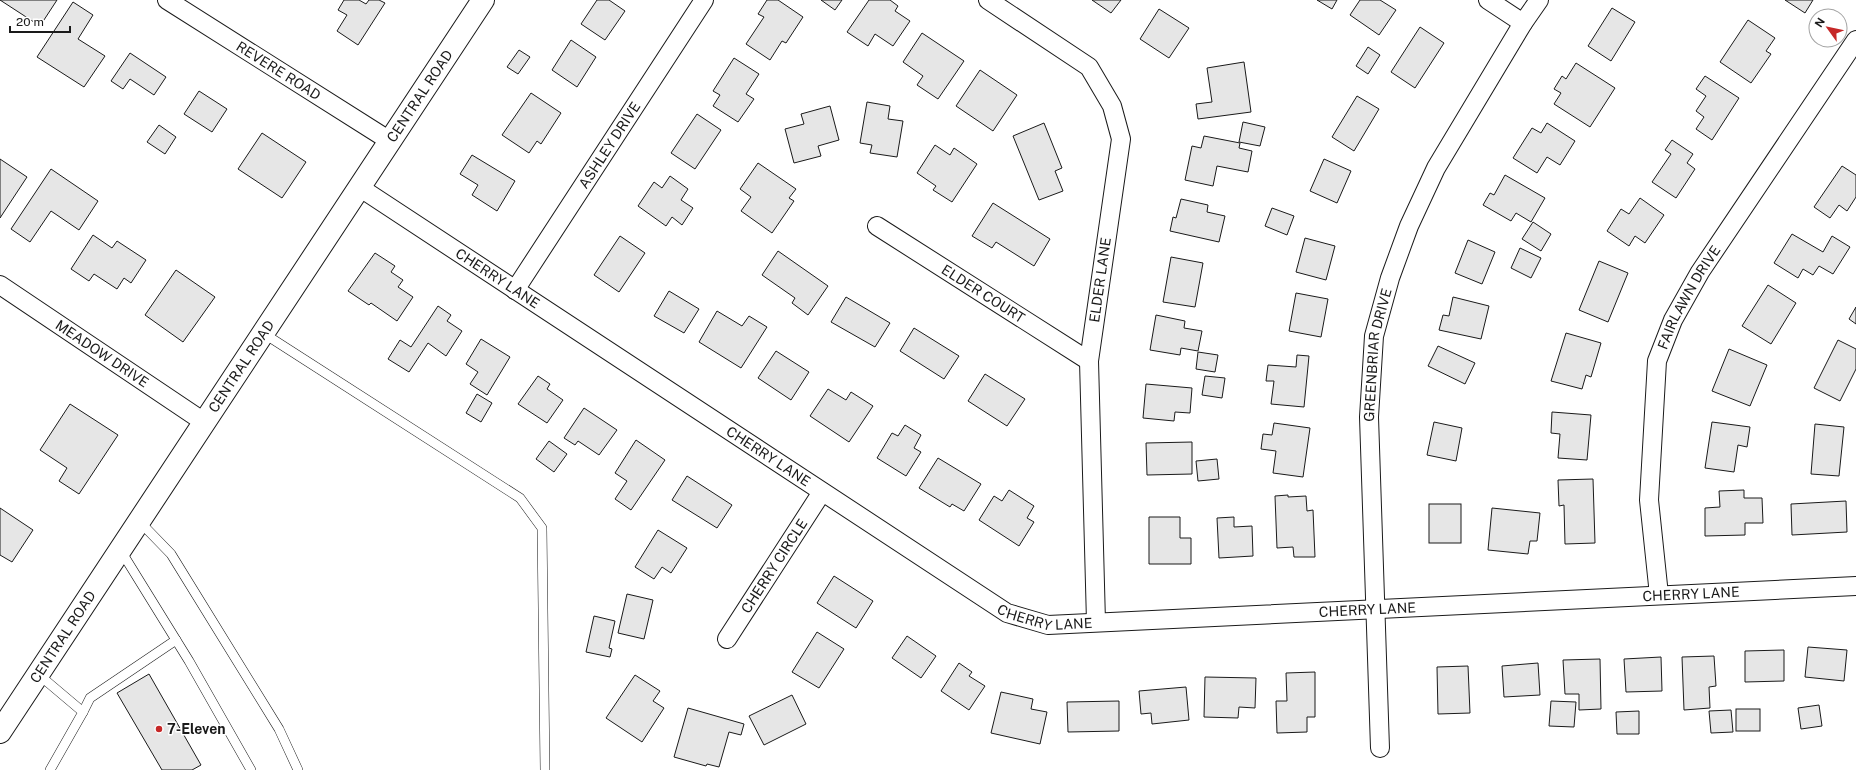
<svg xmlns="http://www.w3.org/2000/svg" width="1856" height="770" font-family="'Public Sans',sans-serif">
<rect width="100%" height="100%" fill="#fff"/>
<g fill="#e6e6e6" stroke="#1a1a1a">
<path d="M0,0H57L40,26Z"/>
<path d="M344,0H359L366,4L369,0H379L385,3L358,45L337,31L347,15L338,10Z"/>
<path d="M597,0H609L625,11L605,40L581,24Z"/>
<path d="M767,0H778L803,17L786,43L782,41L770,60L746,44L764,17L758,14Z"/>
<path d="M821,0H842L835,10Z"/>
<path d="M869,0H890L898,6L895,11L910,21L893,46L875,34L868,46L847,32Z"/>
<path d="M1092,0H1121L1111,13Z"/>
<path d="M1317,0H1337L1332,9Z"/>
<path d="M1360,0H1380L1396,10L1379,35L1350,15Z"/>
<path d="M1785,0H1813L1805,13Z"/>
<path d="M73,2L93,15L78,39L105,56L84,87L37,57Z"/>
<path d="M1612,8L1635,22L1611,61L1588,46Z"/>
<path d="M1159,9L1189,28L1169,58L1140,39Z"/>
<path d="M1748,20L1775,38L1766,51L1771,54L1751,83L1720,62Z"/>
<path d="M1420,27L1444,43L1415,88L1391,72Z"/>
<path d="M922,33L964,61L938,99L917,85L923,76L903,62Z"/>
<path d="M571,40L596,57L577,87L552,70Z"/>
<path d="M1368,47L1380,55L1368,74L1356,66Z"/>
<path d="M519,50L530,57L518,74L507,67Z"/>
<path d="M130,53L166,77L154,95L130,79L123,89L111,81Z"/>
<path d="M734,58L759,74L746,94L754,99L738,122L713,106L720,95L713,91Z"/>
<path d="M1244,62L1251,112L1198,119L1196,104L1212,102L1207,68Z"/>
<path d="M1576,63L1615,88L1590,127L1554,104L1561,93L1554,89L1562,76L1566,79Z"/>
<path d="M980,70L1017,95L993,131L956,106Z"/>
<path d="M1705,76L1739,98L1712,140L1696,129L1704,117L1696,111L1706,96L1696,89Z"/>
<path d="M199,91L227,109L212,132L184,114Z"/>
<path d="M531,93L561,113L541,144L537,141L529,153L502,135Z"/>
<path d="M1357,96L1379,109L1354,151L1332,137Z"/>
<path d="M867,102L890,106L888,119L903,121L897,157L870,153L872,145L860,143Z"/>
<path d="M830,106L839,140L818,146L821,156L794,163L785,129L804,124L801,114Z"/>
<path d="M697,114L721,130L695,169L671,153Z"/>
<path d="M1243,122L1265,127L1260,146L1239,142Z"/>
<path d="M1044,123L1062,168L1055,171L1063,191L1039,200L1013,136Z"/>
<path d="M1547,123L1575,141L1560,165L1547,157L1537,173L1513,158L1532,128L1541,133Z"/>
<path d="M159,125L176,137L165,154L147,142Z"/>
<path d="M262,133L306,162L282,198L238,169Z"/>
<path d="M1204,136L1240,143L1239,148L1252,151L1248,172L1217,166L1213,186L1185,180L1192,146L1201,148Z"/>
<path d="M1672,140L1693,154L1687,163L1695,169L1676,198L1652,182L1671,154L1665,150Z"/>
<path d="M935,145L950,155L954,148L977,164L952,202L933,190L936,186L917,173Z"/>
<path d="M472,155L515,181L497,211L472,195L478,185L460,174Z"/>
<path d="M0,159L27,177L0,218Z"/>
<path d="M1324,159L1351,171L1337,203L1310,191Z"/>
<path d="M758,163L796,189L789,198L794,201L772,233L741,211L751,197L740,189Z"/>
<path d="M1842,166L1856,175V197L1847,211L1839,205L1830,218L1814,207Z"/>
<path d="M51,169L98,201L79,230L51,211L30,242L11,229Z"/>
<path d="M1505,175L1545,198L1531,222L1516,213L1511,221L1483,205L1490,193L1494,195Z"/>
<path d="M670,176L688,189L681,200L693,208L682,225L672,217L666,226L638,206L654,182L662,188Z"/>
<path d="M1640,198L1664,215L1645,243L1635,236L1629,246L1607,231L1621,209L1629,214Z"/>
<path d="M1181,199L1208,205L1207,212L1225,216L1219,242L1170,231L1173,217L1176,218Z"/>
<path d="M993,203L1050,239L1034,266L996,242L992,248L972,236Z"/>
<path d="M1272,208L1294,216L1287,235L1265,226Z"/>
<path d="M1533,222L1551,234L1541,251L1522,239Z"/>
<path d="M1792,234L1823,252L1832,236L1850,247L1833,274L1819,266L1813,275L1803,269L1798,278L1774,263Z"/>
<path d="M93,235L112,248L117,241L146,260L131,283L124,278L117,289L94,274L89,281L71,269Z"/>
<path d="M620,236L645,253L619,292L594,275Z"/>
<path d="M1305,238L1335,246L1326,280L1296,272Z"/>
<path d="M1468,240L1495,252L1482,284L1455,273Z"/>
<path d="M1520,248L1541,258L1531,278L1511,268Z"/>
<path d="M778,251L828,286L808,315L792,303L795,298L762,275Z"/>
<path d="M375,253L395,266L391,272L403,280L398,287L413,297L397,321L371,303L369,305L348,291Z"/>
<path d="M1171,257L1203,263L1195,307L1163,302Z"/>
<path d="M1599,261L1628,273L1608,322L1579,310Z"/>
<path d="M176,270L215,297L183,342L145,315Z"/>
<path d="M1768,285L1796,303L1771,344L1742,326Z"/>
<path d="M669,291L699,309L684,333L654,316Z"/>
<path d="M1296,293L1328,299L1321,337L1289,331Z"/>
<path d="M846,297L890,323L875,347L831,322Z"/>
<path d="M1453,297L1489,306L1481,339L1439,330L1443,315L1449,316Z"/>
<path d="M438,306L451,315L447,321L462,331L446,356L428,343L409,372L388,359L400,340L411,347Z"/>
<path d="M1856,307V324L1849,319Z"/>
<path d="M717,311L742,326L749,316L767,327L741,368L699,342Z"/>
<path d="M1156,315L1185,321L1184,328L1202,331L1198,351L1181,348L1180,355L1150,350Z"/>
<path d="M914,328L959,356L944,379L900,351Z"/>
<path d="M1566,333L1601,343L1591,377L1586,375L1582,389L1551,381Z"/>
<path d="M481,339L510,357L487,395L470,384L478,372L466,364Z"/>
<path d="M1838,340L1856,349V369L1840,401L1814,388Z"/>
<path d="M1438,346L1475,363L1465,384L1428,366Z"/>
<path d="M1729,349L1767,365L1750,406L1712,391Z"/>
<path d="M776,351L809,372L791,400L758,378Z"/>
<path d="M1198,352L1218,355L1215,372L1196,369Z"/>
<path d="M1297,355L1309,356L1304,407L1271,404L1274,381H1266L1268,365L1296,367Z"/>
<path d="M985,374L1025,399L1007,426L968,401Z"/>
<path d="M538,376L550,384L547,389L563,400L547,423L518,404Z"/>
<path d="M1205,376L1225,378L1222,398L1202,395Z"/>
<path d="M1146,384L1192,388L1190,413L1175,412L1174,421L1143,418Z"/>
<path d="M828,389L846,400L851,392L873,406L849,442L810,416Z"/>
<path d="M477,394L492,403L481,422L466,413Z"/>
<path d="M70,404L118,435L79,494L59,481L67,468L40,450Z"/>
<path d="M584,408L617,430L599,455L578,441L575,445L564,438Z"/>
<path d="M1552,412L1591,415L1587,460L1558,458L1560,434L1551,433Z"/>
<path d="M1434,422L1462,428L1456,461L1427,455Z"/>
<path d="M1712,422L1750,427L1747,447L1738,445L1734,472L1705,468Z"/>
<path d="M1274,423L1310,428L1303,477L1273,473L1276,451L1261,449L1263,434L1272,435Z"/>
<path d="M1815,424L1844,427L1839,476L1811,474Z"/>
<path d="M905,425L921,435L914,448L921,452L906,476L877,458L892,433L898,436Z"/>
<path d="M636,440L665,460L631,510L615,499L627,481L615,473Z"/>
<path d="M549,441L567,454L554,472L536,459Z"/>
<path d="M1192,442V474L1147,475L1146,443Z"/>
<path d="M938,458L981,484L964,511L952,504L950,507L919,488Z"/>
<path d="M1217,459L1219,479L1198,481L1196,461Z"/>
<path d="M687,476L732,505L717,528L672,500Z"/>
<path d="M1593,479L1595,543L1565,544L1564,505L1559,506L1558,480Z"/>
<path d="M1009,490L1034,506L1027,518L1034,522L1019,546L979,520L994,496L1002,501Z"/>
<path d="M1744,490V498H1762L1763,523H1745V535L1705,536V508L1720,507L1719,491Z"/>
<path d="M1288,495V497L1306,496L1307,511L1313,510L1315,557H1294L1293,547L1277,548L1275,496Z"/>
<path d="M1846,501L1847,532L1792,535L1791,504Z"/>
<rect x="1429" y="504" width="32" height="39"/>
<path d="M0,508L33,530L12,562L0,555Z"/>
<path d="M1492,508L1540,513L1537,541H1530L1528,554L1488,550Z"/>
<path d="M1149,517H1180V538H1191V564H1149Z"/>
<path d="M1234,517V527L1252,526L1253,556L1219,558L1217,518Z"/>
<path d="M658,530L687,548L671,573L662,567L654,579L635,567Z"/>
<path d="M834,576L873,601L856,628L817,603Z"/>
<path d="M627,594L653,600L644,639L618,633Z"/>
<path d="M594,616L615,621L609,648L612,649L610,657L586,652Z"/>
<path d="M817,632L844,649L819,688L792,672Z"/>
<path d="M907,636L936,656L921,678L892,658Z"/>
<path d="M1808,647L1847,650L1844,681L1805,677Z"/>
<path d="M1784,650V681L1745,682V651Z"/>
<path d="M1714,656L1716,686L1709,687L1710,708L1684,710L1682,657Z"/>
<path d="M1661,657L1662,691L1626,692L1624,659Z"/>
<path d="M1600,659L1601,709L1579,710V694H1565L1563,660Z"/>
<path d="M959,663L972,672L969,676L985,686L969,710L941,691Z"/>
<path d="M1538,663L1540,695L1504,697L1502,666Z"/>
<path d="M1468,666L1470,713L1438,714L1437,667Z"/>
<path d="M1315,672V717H1307V732L1277,733L1276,701H1287L1286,673Z"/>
<path d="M149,674L201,765L192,770H162L117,693Z"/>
<path d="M635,675L660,691L653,701L664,708L642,742L606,718Z"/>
<path d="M1205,677L1256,678L1255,708L1239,707L1238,718L1204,717Z"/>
<path d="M1186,687L1189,720L1152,724L1151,713L1141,714L1139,691Z"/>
<path d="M1001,692L1033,699L1031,709L1047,712L1040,744L991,733Z"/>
<path d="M792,695L806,724L764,745L749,716Z"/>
<path d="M1119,701V731L1068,732L1067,702Z"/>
<path d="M1551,701L1576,702L1574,727L1549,726Z"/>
<path d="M1819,705L1822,726L1801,729L1798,708Z"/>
<path d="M688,708L744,724L741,735L729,732L719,767L707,764L706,766L674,757Z"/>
<rect x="1736" y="709" width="24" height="22"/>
<path d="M1731,710L1733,732L1711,733L1709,711Z"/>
<path d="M1639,711V734H1617L1616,712Z"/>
</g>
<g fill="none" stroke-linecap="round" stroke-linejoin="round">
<g stroke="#1a1a1a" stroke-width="10">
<g id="lane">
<path d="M263,333L520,498L542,528L545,770"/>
<path d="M139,521L171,554L279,729L298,770"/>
<path d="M121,551L189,661L251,770"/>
<path d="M38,674L83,712L50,770"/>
<path d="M83,712L90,698L176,640"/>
</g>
</g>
<g stroke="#1a1a1a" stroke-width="20">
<g id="street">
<path id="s1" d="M167,0L390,141"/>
<path d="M988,0L1089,67L1112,106L1121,139L1089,361L1096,622"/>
<path d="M1488,0L1523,23"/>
<path id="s2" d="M359,187L1007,613L1048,625L1856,586"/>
<path id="s3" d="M877,226L1089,361"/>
<path id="s4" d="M0,285L204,422"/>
<path id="s5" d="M515,290L704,0"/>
<path id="s6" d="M1659,595L1649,500L1657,361L1673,320L1700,272L1856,40"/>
<path id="s7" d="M727,639L822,492"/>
<path id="s8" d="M1380,748L1369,417L1374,336L1390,278L1409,226L1436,168L1523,23L1539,0"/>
</g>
</g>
<g stroke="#1a1a1a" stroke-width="24">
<g id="secondary">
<path id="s9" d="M0,732L483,0"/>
</g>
</g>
<use href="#lane" stroke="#fff" stroke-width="9"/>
<use href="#street" stroke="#fff" stroke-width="18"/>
<use href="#secondary" stroke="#fff" stroke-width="22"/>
</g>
<circle fill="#c62828" stroke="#fff" stroke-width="1.5" cx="159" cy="729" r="4"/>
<g text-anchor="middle" stroke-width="3" stroke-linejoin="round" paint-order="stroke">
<g font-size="14" fill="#1a1a1a" stroke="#fff">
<text dy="5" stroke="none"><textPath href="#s1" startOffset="132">REVERE ROAD</textPath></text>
<text dy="5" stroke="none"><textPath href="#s9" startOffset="762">CENTRAL ROAD</textPath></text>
<text dy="5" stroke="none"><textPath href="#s5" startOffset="173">ASHLEY DRIVE</textPath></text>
<text dy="5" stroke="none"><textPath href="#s2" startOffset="166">CHERRY LANE</textPath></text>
<text transform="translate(1100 280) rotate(-82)" y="5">ELDER LANE</text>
<text dy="5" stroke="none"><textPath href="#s3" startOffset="126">ELDER COURT</textPath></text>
<text dy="5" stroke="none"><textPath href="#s6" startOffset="306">FAIRLAWN DRIVE</textPath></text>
<text dy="5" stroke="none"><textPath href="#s4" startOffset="123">MEADOW DRIVE</textPath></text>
<text dy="5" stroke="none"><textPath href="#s8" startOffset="394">GREENBRIAR DRIVE</textPath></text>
<text dy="5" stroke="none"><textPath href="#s9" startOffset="438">CENTRAL ROAD</textPath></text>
<text dy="5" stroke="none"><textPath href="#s2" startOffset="490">CHERRY LANE</textPath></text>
<text dy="5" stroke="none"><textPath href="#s7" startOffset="87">CHERRY CIRCLE</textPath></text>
<text dy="5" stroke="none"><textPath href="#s2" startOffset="1462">CHERRY LANE</textPath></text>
<text dy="5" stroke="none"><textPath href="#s2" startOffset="1138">CHERRY LANE</textPath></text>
<text dy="5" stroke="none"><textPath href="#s2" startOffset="814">CHERRY LANE</textPath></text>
<text dy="5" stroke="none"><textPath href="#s9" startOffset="114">CENTRAL ROAD</textPath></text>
</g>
<g font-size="14" font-weight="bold" fill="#1a1a1a" stroke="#fff" text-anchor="start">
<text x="167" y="734">7-Eleven</text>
</g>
</g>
<g transform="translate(1828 28) rotate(303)"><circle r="19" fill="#ffffff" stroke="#a3a3a3"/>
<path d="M0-3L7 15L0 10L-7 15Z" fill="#c62828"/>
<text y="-6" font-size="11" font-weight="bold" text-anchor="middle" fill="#1a1a1a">N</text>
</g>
<path d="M10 26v6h60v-6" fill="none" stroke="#1a1a1a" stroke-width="2"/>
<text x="16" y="26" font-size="12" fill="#1a1a1a" stroke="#ffffff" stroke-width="3" paint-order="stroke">20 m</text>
</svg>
